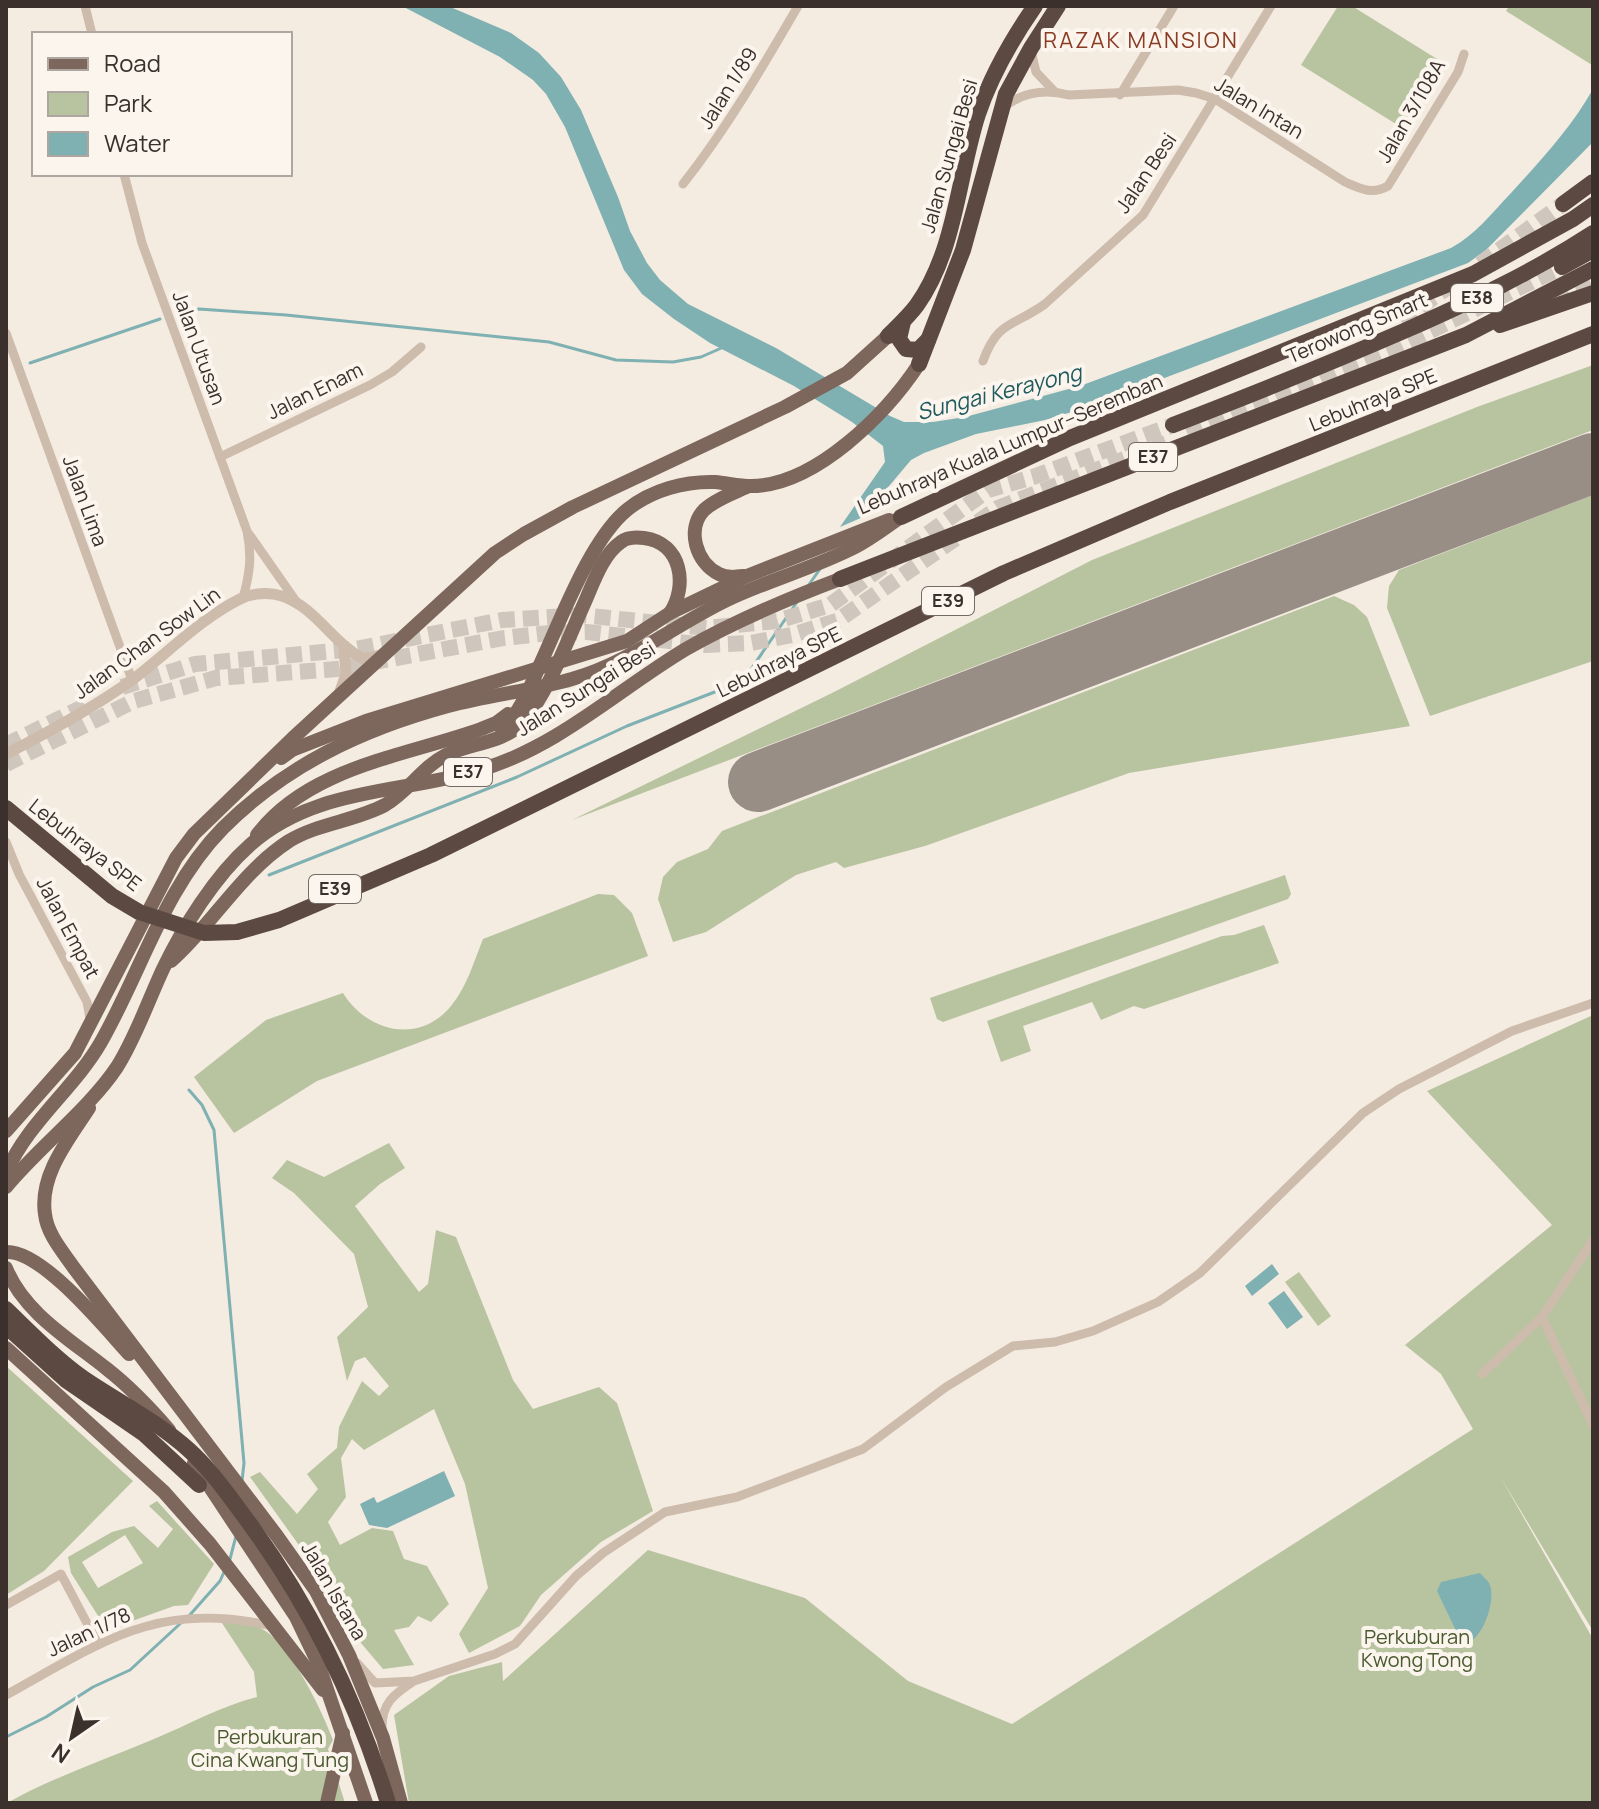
<svg xmlns="http://www.w3.org/2000/svg" width="1599" height="1809" font-family="Manrope,sans-serif">
<rect width="100%" height="100%" fill="#f4ebe1"/>
<g fill="#b8c4a0" fill-rule="evenodd">
<path d="M1338,6H1352L1445,64L1404,129L1301,65Z"/>
<path d="M1509,6H1593L1592,65L1506,11Z"/>
<path d="M1593,365V430L572,820L832,693L1092,560L1477,407Z"/>
<path d="M1593,495V661L1430,716L1387,608L1389,586L1399,570Z"/>
<path d="M1334,596L1354,605L1367,617L1410,726L1129,773L925,846L844,868L836,862L796,875L706,932L673,942L658,899L663,877L677,862L708,849L722,831Z"/>
<path d="M1285,875L1291,894L1288,899L943,1022L937,1019L930,998Z"/>
<path d="M598,894L614,895L632,913L648,956L317,1081L234,1133L194,1077L266,1020L343,993C367,1032 419,1045 451,1006C467,987 474,961 483,939Z"/>
<path d="M1264,925L1279,963L1144,1009L1134,1006L1101,1020L1092,1002L1023,1026L1031,1051L1001,1062L987,1021L1222,936L1234,935Z"/>
<path d="M1593,1015V1631L1501,1478L1593,1639V1803H409L394,1715L449,1676L502,1662L503,1681L648,1550L805,1598L908,1681L1012,1724L1473,1429L1441,1374L1405,1345L1552,1225L1427,1091Z"/>
<path d="M389,1143L405,1168L380,1184L355,1206L419,1292L428,1284L436,1230L456,1237L513,1380L533,1409L599,1387L617,1403L653,1511L601,1542L541,1595L520,1626L469,1653L459,1634L488,1588L465,1484L434,1409L364,1450L352,1439L341,1458L346,1497L328,1522L340,1545L372,1528L393,1531L404,1559L427,1566L449,1604L431,1622L418,1616L409,1627L394,1630L414,1665L383,1669L361,1643L314,1566L250,1477L260,1472L297,1514L318,1489L307,1474L337,1448L339,1427L362,1381L379,1396L389,1386L365,1357L355,1361L347,1381L337,1337L368,1307L354,1254L294,1193L272,1178L287,1160L324,1177Z"/>
<path d="M1299,1272L1331,1316L1318,1326L1285,1282Z"/>
<path d="M6,1366L133,1481L44,1571L6,1595Z"/>
<path d="M157,1501L214,1564L188,1605L174,1606L107,1630L71,1573L68,1557L112,1532L134,1526L158,1548L173,1529L149,1506ZM125,1535L143,1563L98,1588L82,1562Z"/>
<path d="M222,1623C237,1623 251,1622 264,1630C292,1647 322,1711 333,1740L328,1749L345,1803H7C53,1777 105,1760 154,1739C188,1725 221,1706 257,1697L254,1672Z"/>
</g>
<g fill="#7fb0b2">
<path d="M402,6H448L511,33L539,53L561,77L581,110L618,197L630,231L647,263L660,280L688,304L776,348L890,416L904,422H933L965,417L1080,386L1451,248C1475,235 1492,213 1511,193C1541,160 1571,128 1593,89V142L1486,250L1468,263L1088,407L1045,420L976,434L924,453L911,460L863,517L840,527L885,462L883,446L852,422L794,386L710,343L674,319L642,294L624,270L565,127L546,94L533,80L500,57Z"/>
<path d="M1272,1264L1279,1274L1252,1296L1245,1286Z"/>
<path d="M1284,1291L1303,1317L1287,1329L1268,1303Z"/>
<path d="M444,1471L455,1496L387,1528L369,1525L360,1504L374,1497L377,1503Z"/>
<path d="M1480,1573C1481,1574 1488,1581 1489,1583C1497,1598 1484,1636 1468,1643L1458,1635L1437,1591L1441,1582Z"/>
</g>
<g fill="none" stroke-linecap="round" stroke-linejoin="round">
<g stroke="#7fb0b2" stroke-width="3">
<path d="M178,313L199,309L286,315L549,342L616,360L673,362L701,357L726,346"/>
<path d="M30,363L160,319"/>
<path d="M808,586L820,569"/>
<path d="M269,875L517,777L627,726L743,681L797,602"/>
<path d="M189,1090L202,1105L214,1130L244,1463L242,1481"/>
<path d="M230,1559L236,1536"/>
<path d="M188,1617L220,1581L225,1570"/>
<path d="M6,1737L46,1717L93,1687L130,1670L182,1622"/>
</g>
<path stroke="#988e86" stroke-width="60" d="M758,782L1593,463"/>
<g stroke="#cfc6bd" stroke-width="16" stroke-dasharray="16 8" stroke-linecap="butt">
<path d="M1480,264L1563,204"/>
<path d="M1554,299L1593,283"/>
<path d="M1401,321L1448,287"/>
<path d="M1188,435L1395,348L1562,267"/>
<path d="M978,522L998,508L1166,443"/>
<path d="M122,687L195,664L356,649L502,620L581,615L707,628L777,621L830,605L988,490L1033,477L1173,425"/>
<path d="M6,745L87,705"/>
<path d="M6,764L134,701L216,678L337,669L504,638L549,633L587,632L706,645L751,643L792,635L837,621L959,536"/>
</g>
<g stroke="#cdbbac" stroke-width="9">
<path d="M85,6L92,34"/>
<path d="M1031,51L1036,72L1054,91"/>
<path d="M1120,95L1174,6"/>
<path d="M1003,108C1022,92 1045,89 1069,95L1178,90L1196,93L1215,99L1345,182C1361,189 1372,195 1388,186L1458,72L1464,54"/>
<path d="M124,174L142,243L247,531C252,556 250,573 243,598"/>
<path d="M683,184C727,128 762,68 798,6"/>
<path d="M6,333L132,680"/>
<path d="M983,361C998,320 1013,327 1045,304L1143,215L1271,6"/>
<path d="M220,457L370,385L392,372L421,347"/>
<path d="M249,534L298,604"/>
<path d="M6,842L19,874L87,1002L90,1019"/>
<path d="M1593,1240L1542,1317L1593,1425"/>
<path d="M1482,1374L1542,1317"/>
<path d="M6,1605L61,1574L98,1644"/>
<path d="M357,1663L375,1683L414,1681L495,1654L515,1644L576,1576L603,1553L665,1512L737,1497L863,1449L946,1387L1013,1346L1055,1342L1093,1331L1158,1302L1200,1273L1363,1113L1399,1089L1512,1031L1593,1003"/>
<path d="M6,1695C102,1642 157,1600 272,1626"/>
<path d="M382,1727C382,1704 393,1695 411,1683"/>
</g>
<g stroke="#cdbbac" stroke-width="11">
<path d="M339,694L346,674L344,649"/>
<path d="M6,754C49,732 93,708 132,680C168,653 200,619 240,599C252,593 269,592 282,596C315,607 332,642 363,659L382,655"/>
</g>
<g stroke="#7d675c" stroke-width="14">
<path d="M744,576C735,577 727,578 719,574C696,563 686,529 704,510C716,499 734,493 749,486"/>
<path d="M502,730C520,712 529,690 539,667C560,622 590,539 628,509C652,490 685,481 715,482C727,483 739,486 751,486C815,486 886,414 919,364"/>
<path d="M281,758L292,750L366,721L627,641L670,613L747,576L889,520"/>
<path d="M257,835C308,767 406,756 481,729L496,723L508,714"/>
<path d="M171,961C212,925 241,872 289,841C319,823 355,821 385,805C408,792 422,767 446,755C471,743 504,743 523,722C548,693 568,639 584,604C593,584 602,555 621,542C627,537 636,537 644,538C682,543 688,586 670,613"/>
<path d="M89,1108C69,1139 39,1175 45,1214C47,1234 63,1252 74,1268L277,1536L316,1591L349,1655L383,1738L401,1803"/>
<path d="M6,1131L75,1053L176,858L194,834L293,738L495,553L524,534L573,507L785,407L847,373L888,336"/>
<path d="M6,1173C28,1122 74,1089 101,1042C142,970 164,888 223,828C286,765 363,729 448,706C489,695 531,691 572,679C631,662 673,626 727,600C769,580 814,568 855,547C871,539 886,527 901,517"/>
<path d="M6,1187C39,1147 89,1109 117,1067C136,1037 148,1001 163,969C183,927 215,876 250,845C317,786 404,794 483,769C559,746 619,689 686,649C735,621 787,599 840,579"/>
<path d="M6,1252C42,1250 105,1328 129,1354"/>
<path d="M6,1268C24,1313 71,1340 107,1369C130,1387 150,1408 169,1430"/>
<path d="M6,1348L164,1492L210,1544L323,1690"/>
<path d="M194,1463L296,1617L318,1663L366,1803"/>
<path d="M327,1803L343,1733"/>
</g>
<g stroke="#5c4a42" stroke-width="16">
<path d="M1563,204L1593,182"/>
<path d="M1562,267L1593,250"/>
<path d="M903,322L899,339L906,349L918,350L928,340"/>
<path d="M1500,325L1593,293"/>
<path d="M888,336C898,326 909,316 917,305C956,250 958,176 978,114C991,76 1012,39 1035,6"/>
<path d="M919,364L963,250L1006,94L1031,48L1058,6"/>
<path d="M1173,425C1251,395 1328,364 1404,331C1470,302 1533,272 1593,233"/>
<path d="M901,517L1070,438L1473,274L1573,219L1593,205"/>
<path d="M840,579L1466,335L1593,269"/>
<path d="M6,808L112,896L139,912L204,933L237,932L279,920L431,855L1004,573L1170,502L1593,334"/>
<path d="M6,1309C31,1333 55,1358 83,1378C118,1402 157,1421 189,1450C210,1469 227,1493 244,1516C309,1603 356,1699 388,1803"/>
<path d="M6,1326L67,1381L144,1434L199,1485"/>
</g>
</g>
<g text-anchor="middle" stroke-width="8" stroke-linejoin="round" paint-order="stroke">
<g fill="#fbf5ee" stroke="#756b66" stroke-width="2">
<rect x="1451" y="284" width="52" height="28" rx="6"/>
<rect x="1129" y="443" width="48" height="28" rx="6"/>
<rect x="922" y="587" width="52" height="28" rx="6"/>
<rect x="444" y="758" width="48" height="28" rx="6"/>
<rect x="309" y="875" width="52" height="28" rx="6"/>
</g>
<g font-size="18" font-weight="bold" fill="#3b302b">
<text x="1477" y="304">E38</text>
<text x="1153" y="463">E37</text>
<text x="948" y="607">E39</text>
<text x="468" y="778">E37</text>
<text x="335" y="895">E39</text>
</g>
<g font-size="20" fill="#3b302b" stroke="#fbf5ee">
<text transform="translate(728 88) rotate(-58)" y="7">Jalan 1/89</text>
<text transform="translate(1259 108) rotate(31)" y="7">Jalan Intan</text>
<text transform="translate(1411 111) rotate(-60)" y="7">Jalan 3/108A</text>
<text transform="translate(949 156) rotate(-74)" y="7">Jalan Sungai Besi</text>
<text transform="translate(1146 173) rotate(-56)" y="7">Jalan Besi</text>
<text transform="translate(1357 328) rotate(-23)" y="7">Terowong Smart</text>
<text transform="translate(199 348) rotate(70)" y="7">Jalan Utusan</text>
<text transform="translate(315 391) rotate(-26)" y="7">Jalan Enam</text>
<text transform="translate(1373 400) rotate(-22)" y="7">Lebuhraya SPE</text>
<text transform="translate(1010 444) rotate(-23)" y="7">Lebuhraya Kuala Lumpur–Seremban</text>
<text transform="translate(85 501) rotate(70)" y="7">Jalan Lima</text>
<text transform="translate(147 643) rotate(-36)" y="7">Jalan Chan Sow Lin</text>
<text transform="translate(779 662) rotate(-26)" y="7">Lebuhraya SPE</text>
<text transform="translate(586 689) rotate(-32)" y="7">Jalan Sungai Besi</text>
<text transform="translate(85 845) rotate(38)" y="7">Lebuhraya SPE</text>
<text transform="translate(68 928) rotate(62)" y="7">Jalan Empat</text>
<text transform="translate(334 1591) rotate(60)" y="7">Jalan Istana</text>
<text transform="translate(89 1632) rotate(-25)" y="7">Jalan 1/78</text>
</g>
<g font-size="20" fill="#4a5a2e" stroke="#fbf5ee">
<text x="1417" y="1644">Perkuburan<tspan x="1417" dy="23">Kwong Tong</tspan></text>
<text x="270" y="1744">Perbukuran<tspan x="270" dy="23">Cina Kwang Tung</tspan></text>
</g>
<g font-size="22" letter-spacing="2" fill="#8c3b22" stroke="#fbf5ee">
<text x="1141" y="48">RAZAK MANSION</text>
</g>
<g font-size="22" font-style="italic" fill="#1f5a5e" stroke="#fbf5ee">
<text transform="translate(999 392) rotate(-14)" y="8">Sungai Kerayong</text>
</g>
</g>
<rect width="1599" height="1809" fill="none" stroke="#3b302b" stroke-width="16"/>
<rect x="32" y="32" width="260" height="144" fill="#fbf5ee" stroke="#aea6a0" stroke-width="2"/>
<rect x="48" y="58" width="40" height="12" fill="#7d675c" stroke="#aea6a0" stroke-width="2"/>
<text x="104" y="72" font-size="24" fill="#3b302b">Road</text>
<rect x="48" y="92" width="40" height="24" fill="#b8c4a0" stroke="#aea6a0" stroke-width="2"/>
<text x="104" y="112" font-size="24" fill="#3b302b">Park</text>
<rect x="48" y="132" width="40" height="24" fill="#7fb0b2" stroke="#aea6a0" stroke-width="2"/>
<text x="104" y="152" font-size="24" fill="#3b302b">Water</text>
<g transform="translate(72 1737) rotate(214)" stroke="#fbf5ee" stroke-width="6" paint-order="stroke">
<path d="M0-6L14 30L0 20L-14 30Z" fill="#3b302b"/>
<text y="-12" font-size="22" font-weight="bold" text-anchor="middle" fill="#3b302b">N</text>
</g>
</svg>
